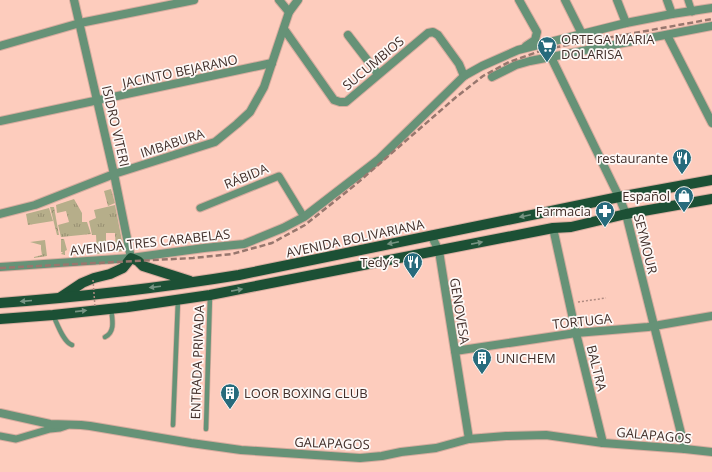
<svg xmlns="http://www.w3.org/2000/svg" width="712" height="472" font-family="'Open Sans',sans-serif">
<defs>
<pattern id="grass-tufts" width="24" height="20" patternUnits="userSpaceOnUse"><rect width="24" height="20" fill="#b6ae8a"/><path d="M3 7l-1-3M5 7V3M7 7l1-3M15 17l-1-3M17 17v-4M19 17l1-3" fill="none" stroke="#968e71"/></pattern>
<pattern id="forest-crowns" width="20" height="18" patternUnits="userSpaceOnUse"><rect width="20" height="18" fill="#b6ae8a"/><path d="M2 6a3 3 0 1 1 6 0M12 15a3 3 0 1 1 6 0" fill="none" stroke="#968e71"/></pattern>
</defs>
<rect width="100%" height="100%" fill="#fdccbd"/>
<g fill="url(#grass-tufts)">
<path d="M74,199L82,213V222H87L91,234L61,237L58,225L69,222L66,211L57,213L56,205Z"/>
<path d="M115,205L124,251L116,252L115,233H106V253L97,254L96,235H92L89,221L96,218L94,210Z"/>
<path d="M49,208L53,221L28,225L26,214Z"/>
<path d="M45,240L47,256L34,258V257L42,255L41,249V245L30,242Z"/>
</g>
<g fill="url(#forest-crowns)">
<path d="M111,189L115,203L108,206L104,191Z"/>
<path d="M50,207H54L59,235H57Z"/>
<path d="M61,239H64L67,250L65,251V255L61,254L63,252H61Z"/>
</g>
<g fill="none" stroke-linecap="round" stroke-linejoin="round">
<g stroke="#d7ac9f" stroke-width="6">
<g id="service">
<path d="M53,315C57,323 63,342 72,345"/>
<path d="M105,337C116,332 112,318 111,308"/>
<path d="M173,425L178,300"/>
<path d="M206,429L210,295"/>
</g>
</g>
<g stroke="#d7ac9f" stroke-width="9">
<g id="pedestrian">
<path d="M688,0L692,12"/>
<path d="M200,208L279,176L304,217"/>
<path d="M0,436L16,439L50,429L60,428L66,426"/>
</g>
</g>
<g stroke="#d7ac9f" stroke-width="10">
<g id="minor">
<path d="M279,0L289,12"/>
<path d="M519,0L537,32L535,40L526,46"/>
<path d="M565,0L582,34"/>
<path d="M617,0L626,23"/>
<path d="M667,0L672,14"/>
<path d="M284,29L334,100L340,102H346L428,33L433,32L438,35L459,64L464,76"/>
<path d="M348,35L378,74"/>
<path d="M667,35L712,123"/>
<path d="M0,46L80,23L194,0"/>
<path d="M551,57L619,197L626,214L685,449"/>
<path d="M492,77L516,65L530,61L712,26"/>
<path d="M0,121L272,63"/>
<path d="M0,214L35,205L114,174L215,142L237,124L250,112L264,87L289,12L298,0"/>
<path d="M553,228L576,333L603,443"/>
<path d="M0,267L131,258L204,248L244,244L283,228L304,217L378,160L464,76L482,66L518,50L626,23L672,14L712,8"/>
<path d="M455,351L576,333L648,327L712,316"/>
<path d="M0,413L50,424L81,425L90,426L191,443L241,450L360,458L382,456L401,452L436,448L469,439"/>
</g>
</g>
<g stroke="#d7ac9f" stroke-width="10">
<g id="tertiary">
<path d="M74,0L114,174L131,258"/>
<path d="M431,235L439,251L469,439L506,436L546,435L603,443L685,449L712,452"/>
</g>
</g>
<g stroke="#d7ac9f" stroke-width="12">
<g id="primary">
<path d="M61,297L82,283L94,278L110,274L123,268L131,258L138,261L143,266L190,281"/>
<path d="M0,303C80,297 160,288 239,275L619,197L712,180"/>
<path d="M0,319L53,315L128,307L210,295L553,228L571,227L626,214L712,199"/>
</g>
</g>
<path stroke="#af8a80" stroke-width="1.5" stroke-dasharray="2 2" stroke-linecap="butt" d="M578,302L606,298"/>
<use href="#service" stroke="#669277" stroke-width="4.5"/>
<use href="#pedestrian" stroke="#669277" stroke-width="7"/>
<use href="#minor" stroke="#669277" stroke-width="8"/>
<use href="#tertiary" stroke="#669277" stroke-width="8"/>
<use href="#primary" stroke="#1c5035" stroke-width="10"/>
<path stroke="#98776e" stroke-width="2.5" stroke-dasharray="6 3" stroke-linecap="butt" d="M0,268L193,258L232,254L272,243L305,225L355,185L455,98L483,76L509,62L546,49L712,19"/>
<path stroke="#af8a80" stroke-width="1.5" stroke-dasharray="2 2" stroke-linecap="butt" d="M93,280L95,307"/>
</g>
<defs><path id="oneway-solid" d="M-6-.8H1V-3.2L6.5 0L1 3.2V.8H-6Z"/></defs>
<g fill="#769382">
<use href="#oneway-solid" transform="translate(525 216) rotate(168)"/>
<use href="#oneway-solid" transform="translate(393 243) rotate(168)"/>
<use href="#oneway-solid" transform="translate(477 243) rotate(-11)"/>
<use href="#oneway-solid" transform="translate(155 287) rotate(173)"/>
<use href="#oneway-solid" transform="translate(237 290) rotate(-11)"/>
<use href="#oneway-solid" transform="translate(26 301) rotate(175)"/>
<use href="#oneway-solid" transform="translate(81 311) rotate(-6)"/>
</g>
<defs>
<g id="supermarket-pin" transform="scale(1)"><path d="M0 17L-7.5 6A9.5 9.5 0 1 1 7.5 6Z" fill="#276b7c" stroke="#fdf8f6"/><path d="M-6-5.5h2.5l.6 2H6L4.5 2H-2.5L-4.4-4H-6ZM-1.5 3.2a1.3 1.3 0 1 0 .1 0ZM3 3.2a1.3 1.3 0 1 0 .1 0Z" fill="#fff"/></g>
<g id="restaurant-pin" transform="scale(1)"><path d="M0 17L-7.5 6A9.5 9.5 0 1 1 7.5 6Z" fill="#276b7c" stroke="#fdf8f6"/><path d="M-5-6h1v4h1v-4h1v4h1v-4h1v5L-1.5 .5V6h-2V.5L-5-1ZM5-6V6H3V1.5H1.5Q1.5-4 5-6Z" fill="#fff"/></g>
<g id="shop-pin" transform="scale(1)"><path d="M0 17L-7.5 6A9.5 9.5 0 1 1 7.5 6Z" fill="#276b7c" stroke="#fdf8f6"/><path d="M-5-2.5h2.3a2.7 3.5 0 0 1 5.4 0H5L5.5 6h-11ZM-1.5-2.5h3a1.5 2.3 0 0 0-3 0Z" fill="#fff"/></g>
<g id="pharmacy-pin" transform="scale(1)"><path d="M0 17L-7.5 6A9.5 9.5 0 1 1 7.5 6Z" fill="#276b7c" stroke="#fdf8f6"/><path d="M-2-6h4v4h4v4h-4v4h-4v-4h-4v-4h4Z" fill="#fff"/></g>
<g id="building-pin" transform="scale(1)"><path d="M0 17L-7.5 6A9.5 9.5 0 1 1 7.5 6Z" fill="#276b7c" stroke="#fdf8f6"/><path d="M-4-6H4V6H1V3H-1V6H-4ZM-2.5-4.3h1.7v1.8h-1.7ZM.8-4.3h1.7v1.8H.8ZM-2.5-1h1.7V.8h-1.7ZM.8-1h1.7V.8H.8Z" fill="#fff"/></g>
</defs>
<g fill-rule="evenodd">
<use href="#supermarket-pin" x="547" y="46"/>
<use href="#restaurant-pin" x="682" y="158"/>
<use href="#shop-pin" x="684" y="196"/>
<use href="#pharmacy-pin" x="605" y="211"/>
<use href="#restaurant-pin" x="413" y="262"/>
<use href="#building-pin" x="482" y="358"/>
<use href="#building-pin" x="230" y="393"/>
</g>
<g text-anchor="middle" stroke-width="3.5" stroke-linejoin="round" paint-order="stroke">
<g font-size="13" fill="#412e29" stroke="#fdf8f6" text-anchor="end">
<text x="561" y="44" text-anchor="start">ORTEGA MARIA<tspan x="561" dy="15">DOLARISA</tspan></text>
<text x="668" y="163">restaurante</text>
<text x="670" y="201">Español</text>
<text x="591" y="216">Farmacia</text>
<text x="399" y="267">Tedy´s</text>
<text x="496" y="363" text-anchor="start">UNICHEM</text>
<text x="244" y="398" text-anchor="start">LOOR BOXING CLUB</text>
</g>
<g font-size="13" fill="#412e29" stroke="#fdf8f6">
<text transform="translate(373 63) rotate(-40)" y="5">SUCUMBIOS</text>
<text transform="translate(180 71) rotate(-12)" y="5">JACINTO BEJARANO</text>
<text transform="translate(116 126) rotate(77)" y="5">ISIDRO VITERI</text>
<text transform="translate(172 143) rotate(-18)" y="5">IMBABURA</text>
<text transform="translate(246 176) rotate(-22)" y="5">RÁBIDA</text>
<text transform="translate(355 238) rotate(-12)" y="5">AVENIDA BOLIVARIANA</text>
<text transform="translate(150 242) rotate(-6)" y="5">AVENIDA TRES CARABELAS</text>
<text transform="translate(646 244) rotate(76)" y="5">SEYMOUR</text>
<text transform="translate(460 311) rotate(81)" y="5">GENOVESA</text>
<text transform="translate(582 321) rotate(-6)" y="5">TORTUGA</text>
<text transform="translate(197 362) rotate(-88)" y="5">ENTRADA PRIVADA</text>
<text transform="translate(597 368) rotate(76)" y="5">BALTRA</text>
<text transform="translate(654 435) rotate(5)" y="5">GALAPAGOS</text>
<text transform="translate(332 443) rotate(2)" y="5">GALAPAGOS</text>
</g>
</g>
</svg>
